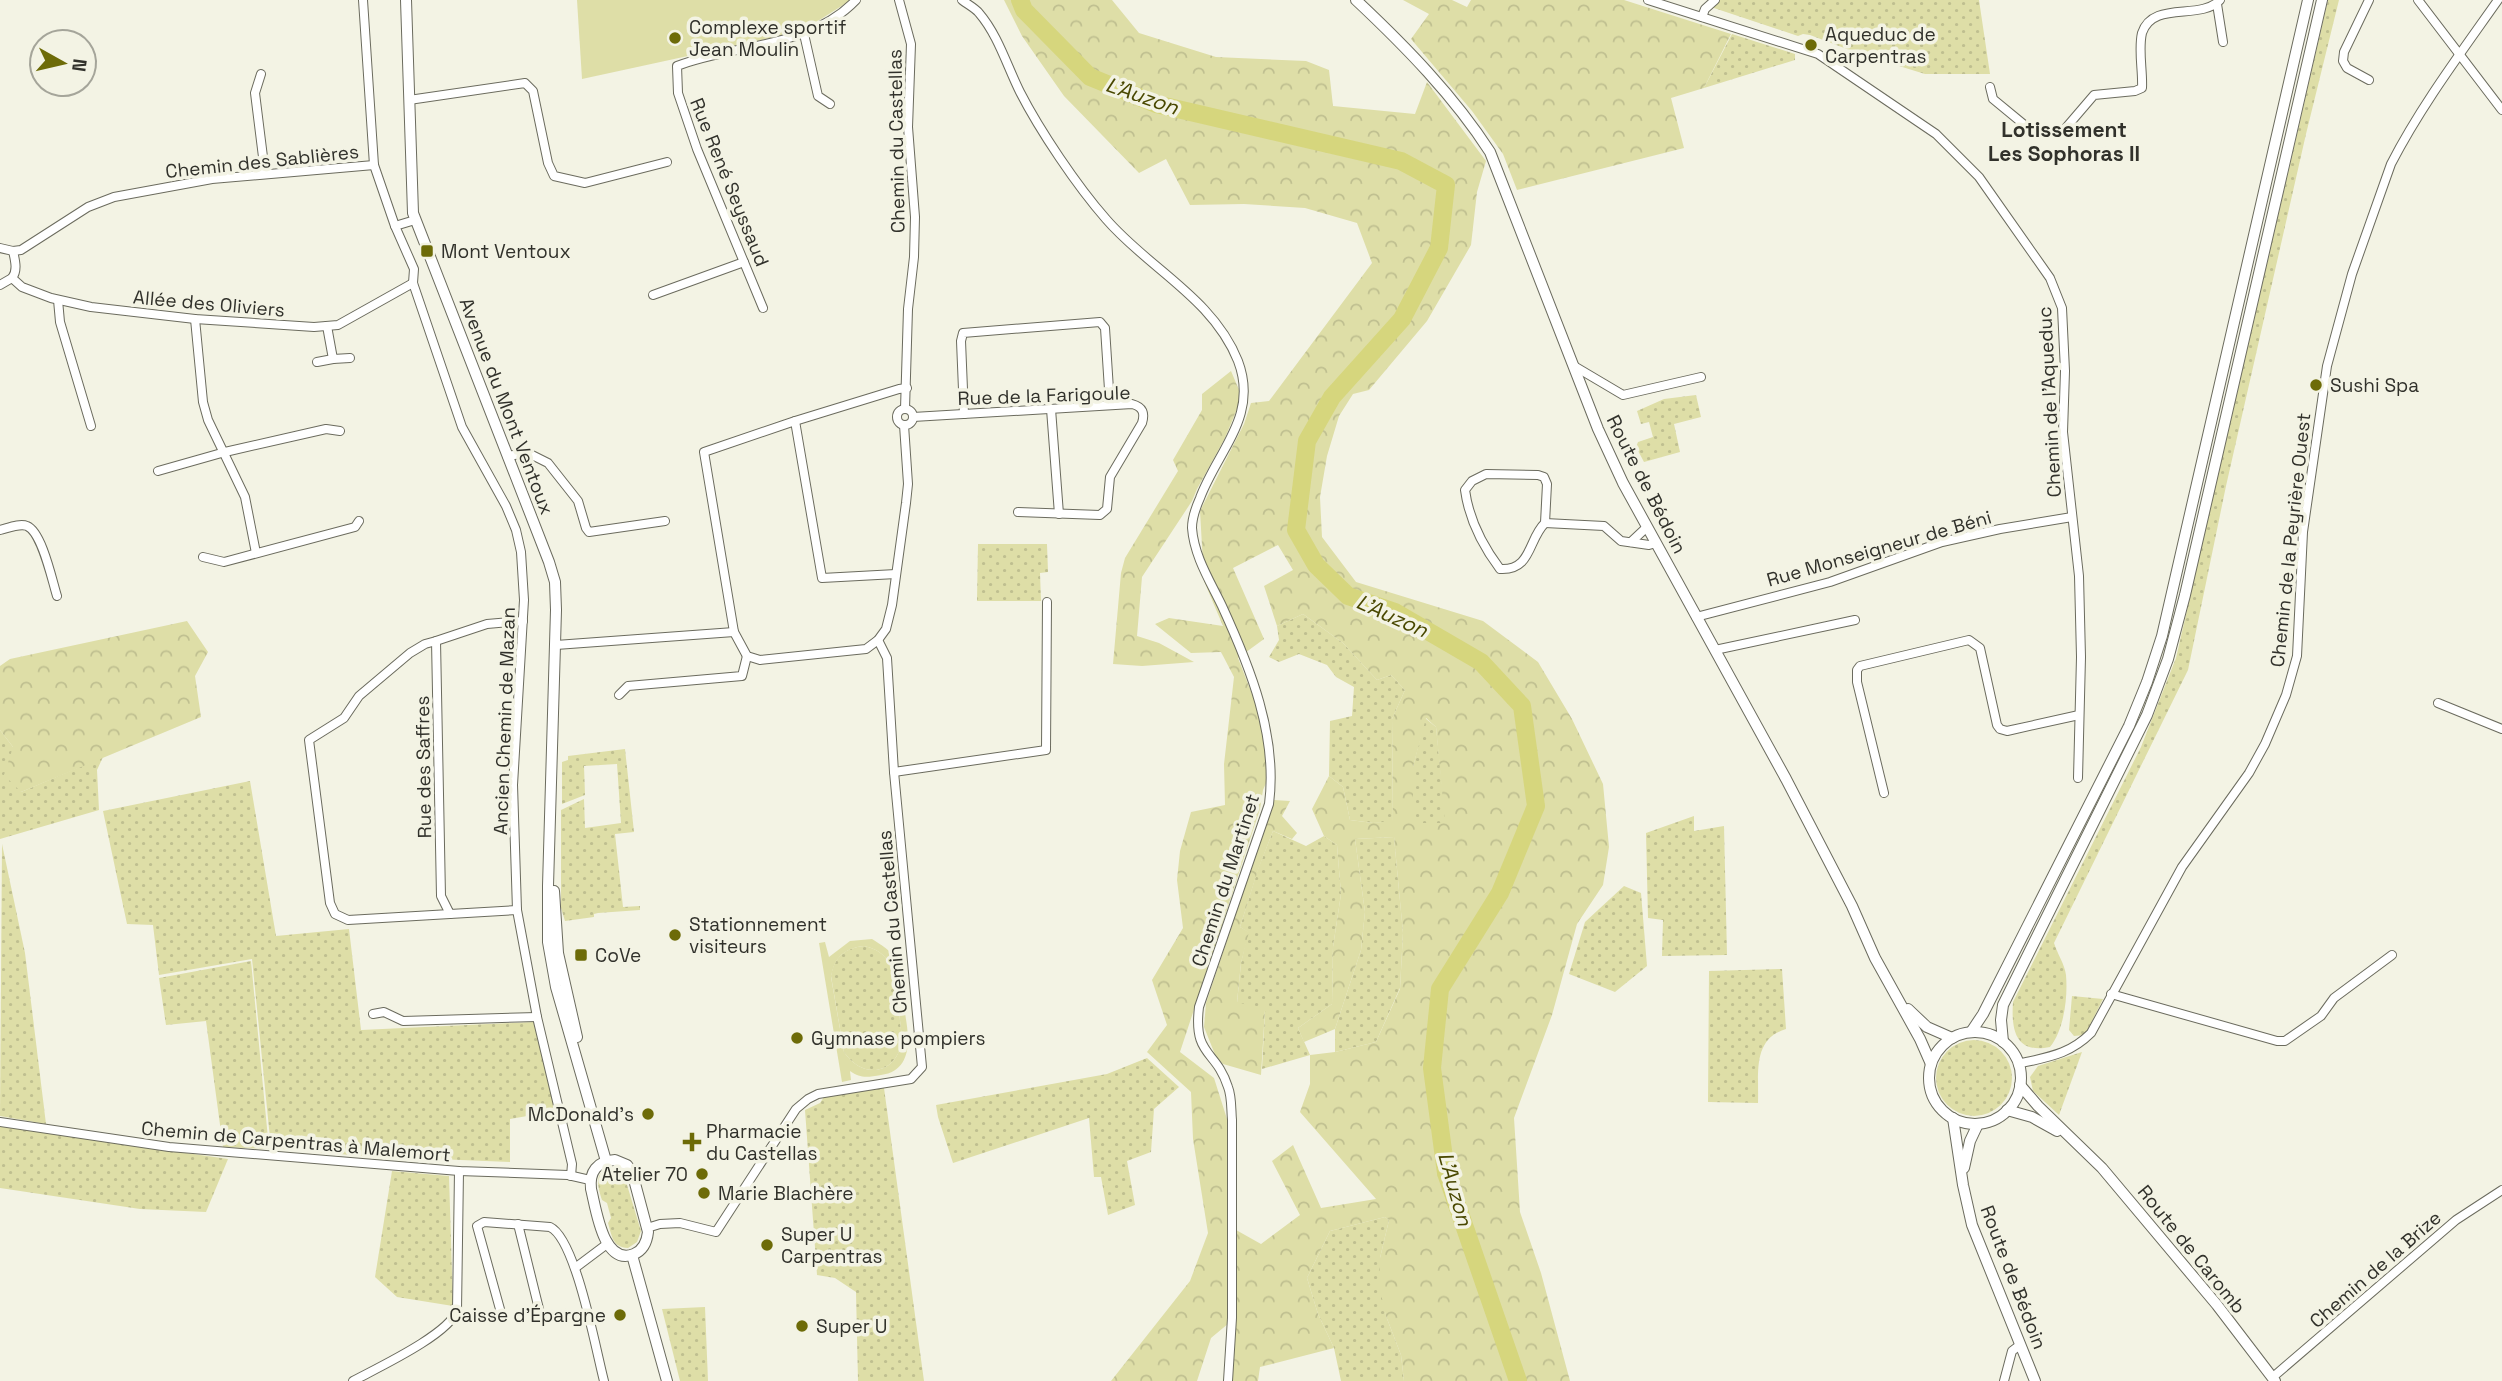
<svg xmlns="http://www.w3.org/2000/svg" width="2502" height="1381" font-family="'Space Grotesk',sans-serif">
<defs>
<pattern id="grass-dots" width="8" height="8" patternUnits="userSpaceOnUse" patternTransform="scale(1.75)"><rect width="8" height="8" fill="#dedea7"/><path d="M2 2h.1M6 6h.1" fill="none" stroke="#bfbf90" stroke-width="1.8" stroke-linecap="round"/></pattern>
<pattern id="forest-crowns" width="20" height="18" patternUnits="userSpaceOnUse" patternTransform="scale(1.75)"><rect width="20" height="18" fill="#dedea7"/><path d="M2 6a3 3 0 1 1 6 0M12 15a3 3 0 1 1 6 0" fill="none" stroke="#bfbf90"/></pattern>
</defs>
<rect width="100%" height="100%" fill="#f3f3e4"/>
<g fill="url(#grass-dots)">
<path d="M1719,0H1979L1990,74H1925L1860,54L1810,35L1803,34L1798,36L1711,7Z"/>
<path d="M2328,0H2339L2306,134L2226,486L2188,670L2054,943C2057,953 2065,965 2066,975C2068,997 2064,1030 2050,1047C2016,1054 2011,1031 2013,1002L2141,747L2176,658Z"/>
<path d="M1732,34L1795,54V60L1704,88Z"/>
<path d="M1696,395L1701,417L1674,424L1680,452L1644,462L1636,447L1638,442L1653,437L1649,422L1641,424L1637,411L1664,399Z"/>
<path d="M978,544H1047L1048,572L1040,573L1041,601H977Z"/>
<path d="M1303,614L1343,643L1377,680L1391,675L1405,690L1392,719L1393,822L1373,823L1350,820L1343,787L1329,776L1330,721L1352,716L1354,687L1336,677L1327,665L1299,654L1279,662L1269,657L1279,640L1277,626Z"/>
<path d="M1425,718L1436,727L1446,823H1413V767Z"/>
<path d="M0,730L13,747L21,792L103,757L97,770L99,810L0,839Z"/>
<path d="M625,749L634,832L615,834L623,907L640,906V910L598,913L594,914V917L565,921L561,908V810L584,799L585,828L621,823L617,764L584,766L585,795L562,804V762L568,760V756Z"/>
<path d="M250,781L276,936L349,929L361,1030L534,1022L556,1111L510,1119V1162L362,1156L271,1148L252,959L159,975L153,925L127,924L103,811Z"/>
<path d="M1694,816V831L1724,826L1727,955L1662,956L1663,920L1648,918L1646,833Z"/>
<path d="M1273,831L1306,846L1324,836L1337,845L1341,894L1333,947L1332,1004L1298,1028L1310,1055L1262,1069L1265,1011L1237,1003L1241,963L1248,932L1240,927L1258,869Z"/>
<path d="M1394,837L1403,933L1400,988L1376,1042L1335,1052V1029L1361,950L1365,912L1355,839Z"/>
<path d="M2,844L25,953L46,1124L0,1116Z"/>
<path d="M1624,886L1641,893L1647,966L1615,992L1569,974L1585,922Z"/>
<path d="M864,946C872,948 878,950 884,956C897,971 899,1017 902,1037C900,1073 864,1082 844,1052L831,976C834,957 845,948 864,946Z"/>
<path d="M251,961L269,1149L223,1147L206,1021L166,1025L159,978Z"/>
<path d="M1782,969L1786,1029C1752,1039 1759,1073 1758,1103L1708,1102L1709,971Z"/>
<path d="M2072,996L2103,999L2085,1035L2074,1036L2069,1030Z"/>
<circle cx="1974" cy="1078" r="38"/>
<path d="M2082,1052L2059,1115L2033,1091L2030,1077L2038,1066Z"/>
<path d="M1147,1058L1179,1087L1154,1109L1151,1152L1127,1161L1135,1205L1108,1215L1101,1177H1094L1089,1118L953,1163L938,1117L936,1105L1107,1074Z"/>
<path d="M884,1088L924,1381H858L856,1292L835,1278L817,1275L805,1110L820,1103L824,1097Z"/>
<path d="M0,1126L228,1159L206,1212L140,1209L0,1188Z"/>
<path d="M611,1168L613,1172L621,1171L624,1175L641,1231L637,1242L628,1248C612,1247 612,1236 608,1223L611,1218L607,1203L602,1200C598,1187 593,1171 611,1168Z"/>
<path d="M392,1171L449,1176L453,1306L397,1297L375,1277Z"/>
<path d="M1385,1217L1389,1220L1380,1258L1386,1316L1401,1355L1404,1381H1341L1334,1348L1318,1314L1307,1278L1330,1231Z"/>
<path d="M705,1307L708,1381H680L662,1309Z"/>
</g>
<g fill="url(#forest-crowns)" fill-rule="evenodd">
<path d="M1004,0H1112L1139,33L1216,57L1306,61L1329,70L1333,106L1415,114L1427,82L1486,161L1477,192L1471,245L1427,321L1369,390L1353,394L1339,416L1327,456L1320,497L1322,537L1356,582L1483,621L1538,662L1572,719L1603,784L1609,847L1603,885L1577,924L1552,1015L1514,1118L1520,1212L1541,1273L1570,1381H1404L1401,1355L1386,1316L1378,1281L1380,1258L1389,1220L1385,1217L1330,1231L1307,1278L1318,1314L1334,1348L1260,1367L1258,1381H1230L1235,1318L1211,1338L1197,1381H1111L1190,1281L1208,1233L1193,1139L1191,1092L1147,1052L1167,1025L1152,980L1183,928L1177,880L1180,851L1191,812L1225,805L1224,764L1234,677L1221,652L1191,653L1155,624L1169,618L1223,626L1204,581L1200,511L1244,424L1251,403L1269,401L1372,263L1357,223L1305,208L1244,204L1190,205L1166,159L1139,173L1064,96L1022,36ZM1278,545L1293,570L1264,586L1277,626L1303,614L1343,643L1377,680L1391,675L1405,690L1392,719L1393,821L1373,823L1350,820L1343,787L1329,776L1312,809L1324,836L1337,845L1341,894L1333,947L1332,1004L1298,1028L1304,1042L1335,1029L1361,950L1365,912L1355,839L1394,837L1403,933L1400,989L1376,1042L1335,1052L1310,1055V1084L1300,1112L1376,1199L1321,1208L1293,1145L1272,1161L1300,1215L1261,1244L1229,1226L1227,1119L1214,1078L1180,1052L1260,809L1263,790L1270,774L1257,707L1238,658L1264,639L1233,568ZM1426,718L1436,727L1445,823H1413V767Z"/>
<path d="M1403,0H1452L1467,7L1471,0H1624L1731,34L1704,88L1671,98L1684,148L1517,190L1503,154L1472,111L1411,39L1429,14Z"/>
<path d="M1231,371L1242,397L1225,438L1197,489L1192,501L1142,577L1137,636L1159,643L1194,662L1142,666L1113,664L1121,573L1125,558L1178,471L1173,460L1202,410V394Z"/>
<path d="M187,621L208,652L195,676L201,717L21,792L4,775L13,747L0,730V666L10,659Z"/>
<path d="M1274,800L1290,801L1282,816L1297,833L1292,839L1273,831L1258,870L1240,927L1249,932L1241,963L1237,1002L1265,1010L1261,1075L1223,1064L1216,1057L1204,1027L1206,1003Z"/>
</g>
<g fill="#dedea7" fill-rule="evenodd">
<path d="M577,0H851L810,26L775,37L582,79Z"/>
<path d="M872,939C880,944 892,951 896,960C900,969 900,983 901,993C906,1021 921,1069 881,1075C868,1077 861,1079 850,1071L851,1080L842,1082L819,943L825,942L829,957L850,941ZM864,946C872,948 878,950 884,956C897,970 899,1017 902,1037C900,1073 864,1082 844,1052L831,977C834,957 845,948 864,946Z"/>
</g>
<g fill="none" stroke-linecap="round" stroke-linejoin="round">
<path stroke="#d6d67d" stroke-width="18" d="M1020,0L1024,10L1090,77L1156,104L1401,161L1446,185L1439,248L1402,319L1332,397L1307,441L1296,530L1316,565L1348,596L1395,612L1481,662L1522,706L1536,806L1500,893L1440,989L1432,1068L1446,1173L1518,1381"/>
<g stroke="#6b6b5e" stroke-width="10">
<g id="street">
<path d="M363,0L374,165L395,226L414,269L413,283"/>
<path d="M899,0L911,44L908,127L915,217L914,257L908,309L905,409"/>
<path d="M962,0C967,4 975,8 979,13C998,35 1007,66 1020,92C1040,131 1077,186 1106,219C1148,268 1213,298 1238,361C1259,416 1218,450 1200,498C1196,507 1192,518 1192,528C1194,556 1210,581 1222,606C1250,667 1278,736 1269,804L1199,1007C1193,1057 1216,1049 1228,1087C1232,1097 1231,1110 1232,1120V1318L1228,1381"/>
<path d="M1648,0L1818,54L1936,134L1979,177L2050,278L2062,308L2065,371L2063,432L2079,576L2081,657L2078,778"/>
<path d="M2369,0L2344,52L2343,61L2347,68L2369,80"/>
<path d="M2418,0L2502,110"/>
<path d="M2217,4L2223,42"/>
<path d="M1702,17L1705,9L1715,0"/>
<path d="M804,34L818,96L830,104"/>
<path d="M261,74L255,93L265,173"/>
<path d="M1990,87L1993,99L2033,132L2064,130L2094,95L2135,91L2142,88C2143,71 2138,50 2142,33C2153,0 2200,21 2220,0"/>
<path d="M409,100L525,83L533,91L548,163L554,176L585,183L667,162"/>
<path d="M395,226L415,220"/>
<path d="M0,248L13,251L21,250L88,207L114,197L212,179L374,165"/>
<path d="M12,278C18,271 15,260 13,251"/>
<path d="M413,283L462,427L506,506L516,530L521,552L524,600L513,785L517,910L537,1017L572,1164L571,1176"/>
<path d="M0,285L12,278L22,287L51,298L91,307L195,319L314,327L338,325L413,283"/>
<path d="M653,295L744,262"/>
<path d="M58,300L60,322L91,426"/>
<path d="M763,308L697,149L678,93L677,66C737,43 809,49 856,0"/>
<path d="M195,319L203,402L208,420L245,497L256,553"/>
<path d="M327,326L333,359L350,358"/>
<path d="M317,362L333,359"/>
<path d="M1574,366L1623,395L1701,377"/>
<circle cx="905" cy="417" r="8"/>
<path d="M1051,409L1059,514"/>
<path d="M964,414L961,341L963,333L1100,322L1105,328L1110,405"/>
<path d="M913,417L1132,404C1143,407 1145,413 1142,423L1110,477L1107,509L1100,515L1018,512"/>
<path d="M795,421L704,452L734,632L747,656L760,660L866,649L878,640L886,629L892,605L906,503L908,484L904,425"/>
<path d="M507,456L528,453L548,463L578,501L586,528L589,532L665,521"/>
<path d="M158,471L225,452L326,429L340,431"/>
<path d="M1486,474L1538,475L1544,477L1547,484L1545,523C1528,539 1532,571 1500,569C1482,545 1469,520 1465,490L1472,481Z"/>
<path d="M1545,523L1604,526L1621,541L1649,545L1656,543"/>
<path d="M0,530C8,528 20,523 27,526C42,532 52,580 57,596"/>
<path d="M1631,542L1647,527"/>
<path d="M203,557L224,562L355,527L359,521"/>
<path d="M896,574L822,578L795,421L899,389L907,388"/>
<path d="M1696,617L1830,582L1942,542L2000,529L2072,517"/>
<path d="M436,641L425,644L410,653L359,696L344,718L309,740L330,903L335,914L348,920L450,914"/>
<path d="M556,645L734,632"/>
<path d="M1715,650L1855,620"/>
<path d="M619,695L628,686L742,676L747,656"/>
<path d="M2438,703L2502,729"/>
<path d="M894,772L1046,750L1047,602"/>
<path d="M1884,793L1857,682V670L1860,666L1969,640L1980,648L1997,725L2000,729L2007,731L2079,715"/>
<path d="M517,910L450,914L441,896L436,641L487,624L523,621"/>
<path d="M2111,994L2277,1041H2285L2321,1016L2334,998L2392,955"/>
<path d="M373,1014L384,1012L403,1021L537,1017"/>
<path d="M2018,1064C2047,1057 2069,1055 2091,1033L2182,867L2249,773L2265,744L2286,695L2297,656L2303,532L2327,366L2352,274L2391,164C2421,106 2460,54 2498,0"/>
<path d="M0,1122L169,1147L459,1171L568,1175L590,1180"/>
<path d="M518,1224L541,1317"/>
<path d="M647,1228L660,1224L680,1223L716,1232L796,1109L808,1099L818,1094L911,1079L922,1067L894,772L887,658L878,640"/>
<path d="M575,1268L607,1244"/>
<path d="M503,1320L477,1226L484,1222L550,1227C576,1239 596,1351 604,1381"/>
<path d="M2273,1377L2456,1220L2502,1190"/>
<path d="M353,1381C377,1368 450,1334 457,1310L459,1171"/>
<path d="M2004,1381L2012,1351L2020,1345"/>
</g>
</g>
<g stroke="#6b6b5e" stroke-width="12">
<g id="secondary">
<path d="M406,0L413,213L549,562L555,582L556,610L548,886V942L556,987L606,1161"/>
<path d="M1356,0C1405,46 1454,96 1490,152L1598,429L1623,483L1786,779L1852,906L1875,958L1920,1039L1931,1064"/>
<path d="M554,891L558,953L577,1037"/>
<path d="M1908,1009L1927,1027L1952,1038"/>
<path d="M1971,1032L1983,1014L2129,726L2147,682L2162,636L2308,0"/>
<circle cx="1975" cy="1078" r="46"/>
<path d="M2003,1042L2001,1020L2003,1005L2147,715L2168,659L2185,595L2322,0"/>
<path d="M2020,1085L2038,1106L2102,1168L2217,1305L2275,1381"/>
<path d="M2007,1110L2032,1117L2057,1131"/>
<path d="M1953,1118L1963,1185L1972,1225L2035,1381"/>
<path d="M615,1160L627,1165L632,1172L648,1232C647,1241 644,1250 634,1254C603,1267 596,1208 591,1189C589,1172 597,1161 615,1160Z"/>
<path d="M1964,1168L1970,1141L1978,1124"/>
<path d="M632,1255L667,1381"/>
</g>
</g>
<use href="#street" stroke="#fff" stroke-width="8"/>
<use href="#secondary" stroke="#fff" stroke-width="10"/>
</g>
<g fill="#6d6b08" stroke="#f3f3e4" stroke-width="2.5">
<circle cx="675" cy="38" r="7"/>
<circle cx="1811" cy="45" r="7"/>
<rect x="420" y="244" width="14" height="14" rx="3.5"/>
<circle cx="2316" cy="385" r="7"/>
<circle cx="675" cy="935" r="7"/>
<rect x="574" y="948" width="14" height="14" rx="3.5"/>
<circle cx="797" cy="1038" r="7"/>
<circle cx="648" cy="1114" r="7"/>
<path d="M688.5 1131.5h7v7h7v7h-7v7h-7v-7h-7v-7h7z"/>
<circle cx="702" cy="1174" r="7"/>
<circle cx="704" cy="1193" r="7"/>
<circle cx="767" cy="1245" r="7"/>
<circle cx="620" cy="1315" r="7"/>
<circle cx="802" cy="1326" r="7"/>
</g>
<g text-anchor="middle" stroke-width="7" stroke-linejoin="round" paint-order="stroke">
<g font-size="19" fill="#31312b" stroke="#f3f3e4" text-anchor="start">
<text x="689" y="34">Complexe sportif<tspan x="689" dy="22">Jean Moulin</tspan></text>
<text x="1825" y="41">Aqueduc de<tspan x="1825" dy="22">Carpentras</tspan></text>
<text x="441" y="258">Mont Ventoux</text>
<text x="2330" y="392">Sushi Spa</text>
<text x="689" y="931">Stationnement<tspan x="689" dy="22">visiteurs</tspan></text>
<text x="595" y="962">CoVe</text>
<text x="811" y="1045">Gymnase pompiers</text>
<text x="634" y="1121" text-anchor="end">McDonald's</text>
<text x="706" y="1138">Pharmacie<tspan x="706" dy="22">du Castellas</tspan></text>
<text x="688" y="1181" text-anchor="end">Atelier 70</text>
<text x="718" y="1200">Marie Blachère</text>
<text x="781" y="1241">Super U<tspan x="781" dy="22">Carpentras</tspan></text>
<text x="606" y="1322" text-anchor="end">Caisse d'Épargne</text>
<text x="816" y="1333">Super U</text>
</g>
<g font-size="19" fill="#31312b" stroke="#f3f3e4">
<text transform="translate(896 141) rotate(-91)" y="7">Chemin du Castellas</text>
<text transform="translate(262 161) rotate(-6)" y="7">Chemin des Sablières</text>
<text transform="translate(730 182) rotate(68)" y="7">Rue René Seyssaud</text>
<text transform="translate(209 303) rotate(5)" y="7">Allée des Oliviers</text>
<text transform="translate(1044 395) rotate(-2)" y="7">Rue de la Farigoule</text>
<text transform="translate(2049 402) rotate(-93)" y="7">Chemin de l'Aqueduc</text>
<text transform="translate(507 406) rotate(69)" y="7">Avenue du Mont Ventoux</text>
<text transform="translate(1647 484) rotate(63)" y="7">Route de Bédoin</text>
<text transform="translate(2290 540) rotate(-84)" y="7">Chemin de la Peyrière Ouest</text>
<text transform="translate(1879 548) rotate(-16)" y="7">Rue Monseigneur de Béni</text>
<text transform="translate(504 721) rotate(-88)" y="7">Ancien Chemin de Mazan</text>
<text transform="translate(423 767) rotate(-91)" y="7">Rue des Saffres</text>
<text transform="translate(1225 880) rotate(-72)" y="7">Chemin du Martinet</text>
<text transform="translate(892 922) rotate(-95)" y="7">Chemin du Castellas</text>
<text transform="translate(296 1141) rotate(5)" y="7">Chemin de Carpentras à Malemort</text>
<text transform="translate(2192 1249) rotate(51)" y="7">Route de Caromb</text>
<text transform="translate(2375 1269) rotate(-41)" y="7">Chemin de la Brize</text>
<text transform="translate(2014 1277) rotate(69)" y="7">Route de Bédoin</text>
</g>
<g font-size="21" font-style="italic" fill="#494800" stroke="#f3f3e4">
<text transform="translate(1142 96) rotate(19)" y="7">L'Auzon</text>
<text transform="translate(1392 616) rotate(24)" y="7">L'Auzon</text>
<text transform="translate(1455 1189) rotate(74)" y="7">L'Auzon</text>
</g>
<g font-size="21" font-weight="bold" fill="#31312b" stroke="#f3f3e4">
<text x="2064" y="137">Lotissement<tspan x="2064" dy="24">Les Sophoras II</tspan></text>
</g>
</g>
<g transform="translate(63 63) rotate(98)"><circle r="33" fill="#f3f3e4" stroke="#a5a59a" stroke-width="2"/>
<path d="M0-5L12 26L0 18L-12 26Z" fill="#6d6b08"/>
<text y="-10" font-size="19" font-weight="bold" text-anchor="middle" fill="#31312b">N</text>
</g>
</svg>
